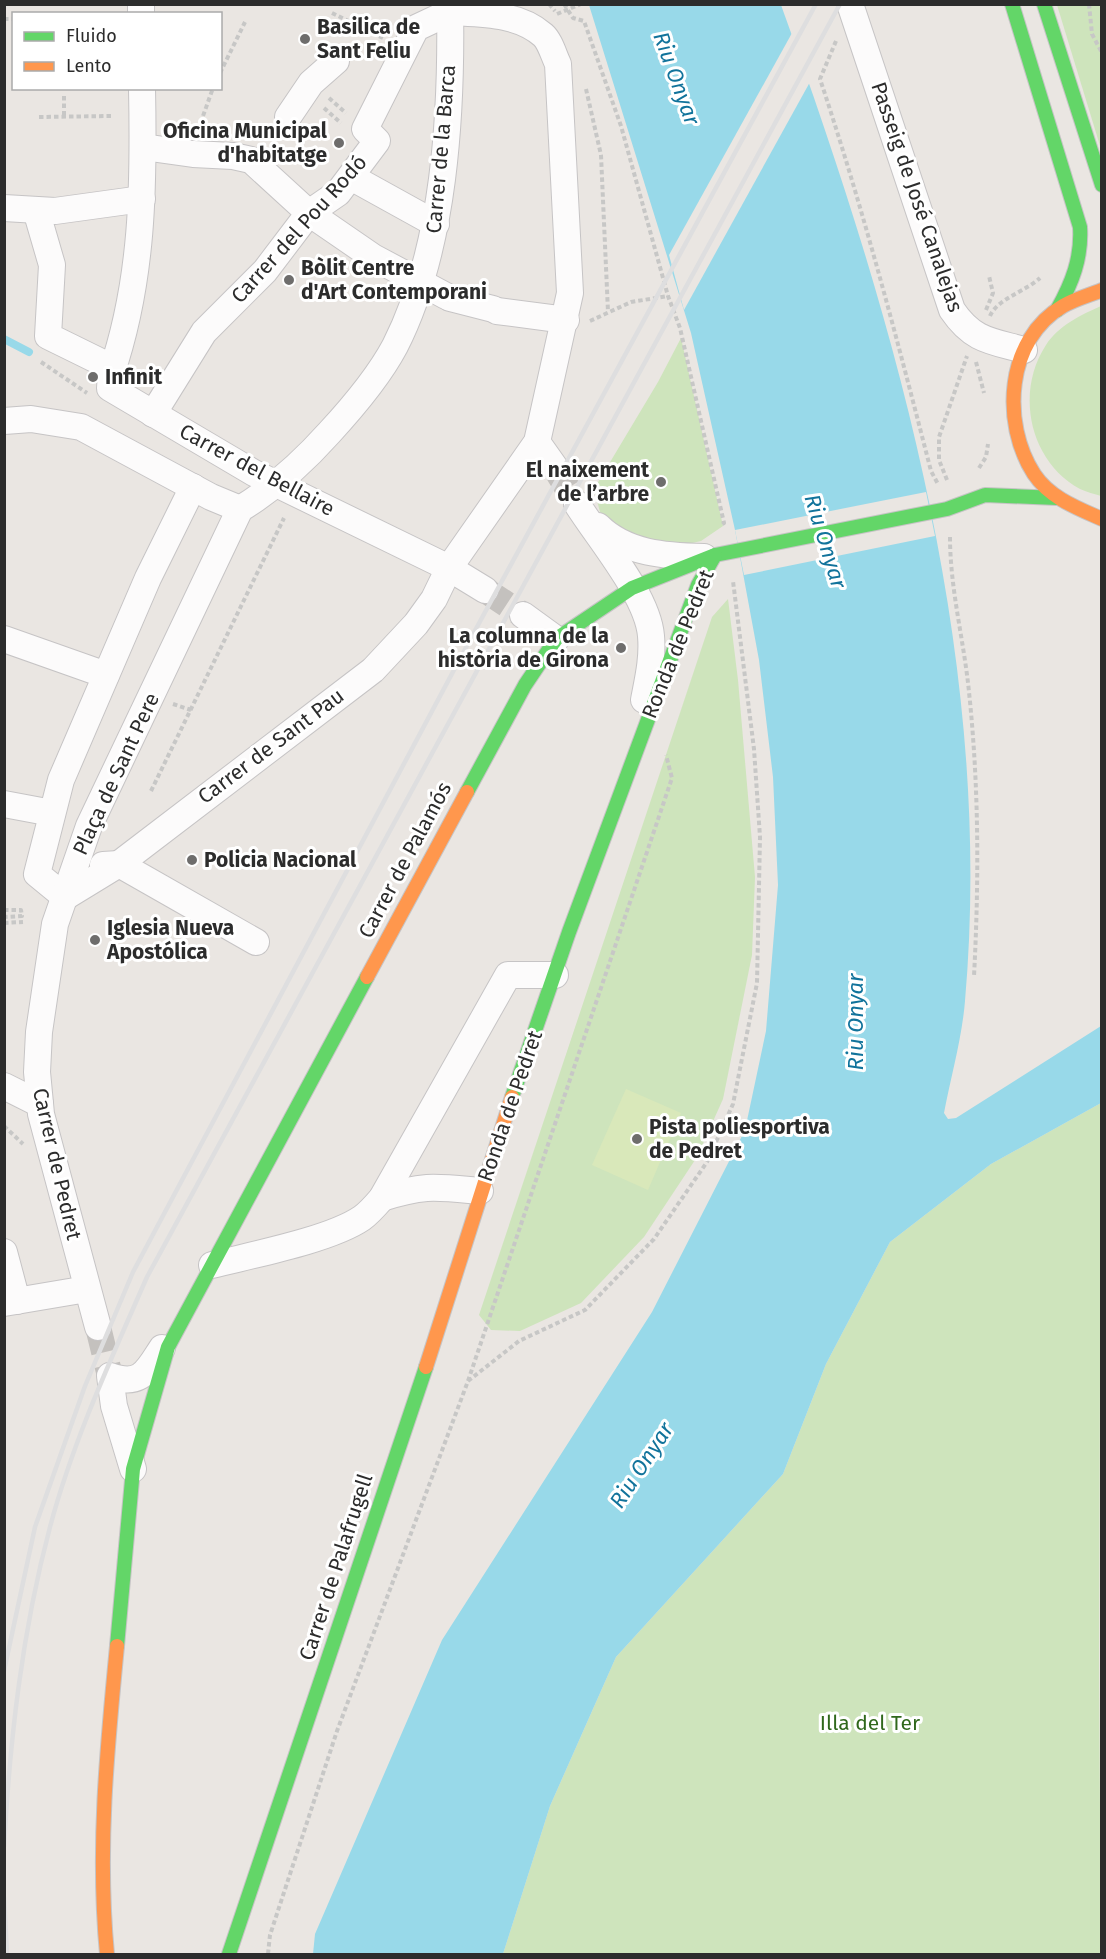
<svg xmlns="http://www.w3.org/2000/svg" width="1106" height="1959" font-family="'Fira Sans',sans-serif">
<rect width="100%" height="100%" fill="#eae6e2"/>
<g fill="#cee4bc">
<path d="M1057,5H1101V149Z"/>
<path d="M1101,306V496C1095,494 1086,492 1080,489C1029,461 1015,392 1046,345C1059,325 1081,315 1101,306Z"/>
<path d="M681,338L723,526L701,541L675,547L620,531L600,512L594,489L658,382Z"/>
<path d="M728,599L738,680L755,877L752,955L723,1099L697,1157L644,1237L581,1303L520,1331L491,1330L479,1315L712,617Z"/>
<path d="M1101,1103L1099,1661L1101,1954H503L550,1806L616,1657L783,1474L826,1364L890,1242L991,1164Z"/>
</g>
<path fill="#d9e8ba" d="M626,1089L681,1113L648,1190L592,1165Z"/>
<path fill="#98d9e9" d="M589,5H781C896,321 995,661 965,1001C962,1038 951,1076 944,1113L948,1119L956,1118L1101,1026V1103L991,1164L890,1242L826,1364L783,1474L616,1657L550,1806L503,1954H313L315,1934L442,1640L652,1312L745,1130L766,1031L778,885L773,777L759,660L735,530L691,333Z"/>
<g fill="#eae6e2">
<path d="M792,33L810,82L684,310L669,255Z"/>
<path d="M926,492L935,536L744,575L735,530Z"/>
</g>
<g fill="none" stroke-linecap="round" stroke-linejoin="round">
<path stroke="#98d9e9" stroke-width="8" d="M4,339L29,352"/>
<g stroke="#c4c1be" stroke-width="26" stroke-dasharray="26 13" stroke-linecap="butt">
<path d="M554,466L577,504"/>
<path d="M485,590L523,615"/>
<path d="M98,1327L110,1376"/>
</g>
<g stroke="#c6c4c5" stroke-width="28">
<g id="street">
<path d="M141,4V14"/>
<path d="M850,4L952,310C973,341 991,341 1024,350"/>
<path d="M288,117L311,83L336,61"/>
<path d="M143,147L193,154L233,156L251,160L309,213L373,257L446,296"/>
<path d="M351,177L436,224"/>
<path d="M4,208L55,211L142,199"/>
<path d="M36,210L52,265L48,336L105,364L111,374L110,388L254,473L449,568L485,590"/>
<path d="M450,298L493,309"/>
<path d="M497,311L566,320"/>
<path d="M111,374C143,281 144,186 142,88"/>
<path d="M153,414L204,332L265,271L309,213L338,193L377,141L365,129L416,28L450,12"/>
<path d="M4,421L31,419L81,427L211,497L240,509"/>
<path d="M537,442L554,466"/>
<path d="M577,504C599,539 648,596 651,636C653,658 648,679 644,700"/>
<path d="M598,526C626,554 666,556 704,557"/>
<path d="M523,615L556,639"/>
<path d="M4,639L106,675"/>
<path d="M4,804L52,813"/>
<path d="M103,865L119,864L256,942"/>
<path d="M65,897L119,864L373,670L416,624L434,599L449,568L537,442L570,293L558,64C554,56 550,41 543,35C518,13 482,14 450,12"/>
<path d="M65,897L37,874L61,780L148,578L193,487"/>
<path d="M4,1086L40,1104"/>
<path d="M382,1198C424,1184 437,1187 480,1191"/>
<path d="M4,1252L17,1301"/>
<path d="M212,1265C251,1255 330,1240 362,1218C369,1213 376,1205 382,1198L508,975H555"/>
<path d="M4,1303L87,1289"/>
<path d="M98,1327L41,1114L37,1072L39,1032L55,924L89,826L240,509C273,489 303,462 329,433C353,407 378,378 395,346C445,248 452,113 450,4"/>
<path d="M133,1469L114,1406L110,1376C141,1387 147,1371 162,1348"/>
</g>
</g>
<g stroke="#c6c4c5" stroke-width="16">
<g id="fast">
<path d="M1012,4L1080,227C1082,258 1072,283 1057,310"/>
<path d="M1044,4L1102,185"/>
<path d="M467,792L525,685L556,639L632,588L715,555L947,509L985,495L1057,498"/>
<path d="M512,1097L569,932L698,585L715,555"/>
<path d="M117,1646L133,1469L168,1347L367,977"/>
<path d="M229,1954L426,1367"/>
</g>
</g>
<g stroke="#c6c4c5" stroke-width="16">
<g id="slow">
<path d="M1102,290C1090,295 1075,299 1063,306C1006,339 1001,423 1034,474C1050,498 1077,508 1102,519"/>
<path d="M367,977L467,792"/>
<path d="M426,1367L512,1097"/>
<path d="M107,1954C97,1850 107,1749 117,1646"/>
</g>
</g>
<g stroke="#c7c7c6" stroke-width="4" stroke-dasharray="4.5 3" stroke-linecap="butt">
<path d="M549,4L555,11"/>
<path d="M564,4L573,18L584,21L621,126L668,296L680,328L724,523L721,525"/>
<path d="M1089,4L1092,34L1102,53"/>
<path d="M332,13L383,38"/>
<path d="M557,14L581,4"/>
<path d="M4,19H14"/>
<path d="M836,41L820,79C863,208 897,339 931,471L938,484"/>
<path d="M220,73L245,22"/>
<path d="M586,89L601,155L608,312"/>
<path d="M64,96V117"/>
<path d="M329,98L346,113"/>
<path d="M324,108L341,123"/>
<path d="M39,117L111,116"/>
<path d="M198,130L213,88"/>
<path d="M986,310L993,293L989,276"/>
<path d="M990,316C997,299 1026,291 1040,278"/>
<path d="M590,321L631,302L668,296"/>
<path d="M41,362L87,393"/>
<path d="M976,362L984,393"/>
<path d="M979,468L986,457L988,444"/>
<path d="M947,480L939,460V437L967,356"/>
<path d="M950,537C950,589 964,641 969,692C979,787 979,881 974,976"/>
<path d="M173,704L191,710"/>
<path d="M151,791L284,518"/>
<path d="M4,910H21L22,916L4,917"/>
<path d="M4,923L23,922"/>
<path d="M4,1126L23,1144"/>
<path d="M468,1381L519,1341L585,1310L654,1239L707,1162L733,1104L757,983L760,837L754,749L733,581"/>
<path d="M268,1954L270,1935L337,1731L468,1381L672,778L666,755"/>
</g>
<use href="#street" stroke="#fcfbfb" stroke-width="26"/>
<use href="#fast" stroke="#63d668" stroke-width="14"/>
<use href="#slow" stroke="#ff974d" stroke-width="14"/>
<g stroke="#dededf" stroke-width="4.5">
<path d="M4,1671L35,1527L85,1386L133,1272L471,638L816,4"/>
<path d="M4,1847C10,1738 22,1632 50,1527C73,1441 111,1359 147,1277L840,4"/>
<path d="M4,1897L7,1954"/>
</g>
</g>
<g fill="#6e6d6c" stroke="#fff" stroke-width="2">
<circle cx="305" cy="39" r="6"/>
<circle cx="339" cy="143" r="6"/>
<circle cx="289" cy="280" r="6"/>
<circle cx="93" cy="377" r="6"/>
<circle cx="661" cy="482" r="6"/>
<circle cx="621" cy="648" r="6"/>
<circle cx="192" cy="860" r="6"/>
<circle cx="95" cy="940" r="6"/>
<circle cx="637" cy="1139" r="6"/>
</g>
<g text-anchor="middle" stroke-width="6" stroke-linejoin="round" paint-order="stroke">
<g font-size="21" font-weight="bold" fill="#2c2c2c" stroke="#fff" text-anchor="start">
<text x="317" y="34">Basilica de<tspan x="317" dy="24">Sant Feliu</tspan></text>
<text x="327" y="138" text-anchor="end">Oficina Municipal<tspan x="327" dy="24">d'habitatge</tspan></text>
<text x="301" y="275">Bòlit Centre<tspan x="301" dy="24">d'Art Contemporani</tspan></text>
<text x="105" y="384">Infinit</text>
<text x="649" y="477" text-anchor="end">El naixement<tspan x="649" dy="24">de l’arbre</tspan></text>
<text x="609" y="643" text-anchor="end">La columna de la<tspan x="609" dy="24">història de Girona</tspan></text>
<text x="204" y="867">Policia Nacional</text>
<text x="107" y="935">Iglesia Nueva<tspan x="107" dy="24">Apostólica</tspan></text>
<text x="649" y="1134">Pista poliesportiva<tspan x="649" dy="24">de Pedret</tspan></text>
</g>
<g font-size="21" fill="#2c2c2c" stroke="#fff">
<text transform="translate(441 149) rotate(-85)" y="7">Carrer de la Barca</text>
<text transform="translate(917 197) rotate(71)" y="7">Passeig de José Canalejas</text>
<text transform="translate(299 229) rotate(-48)" y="7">Carrer del Pou Rodó</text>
<text transform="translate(257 470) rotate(28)" y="7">Carrer del Bellaire</text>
<text transform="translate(678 644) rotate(-68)" y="7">Ronda de Pedret</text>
<text transform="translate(271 746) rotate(-37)" y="7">Carrer de Sant Pau</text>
<text transform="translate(116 774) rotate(-65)" y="7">Plaça de Sant Pere</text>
<text transform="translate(405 860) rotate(-62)" y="7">Carrer de Palamós</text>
<text transform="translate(510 1106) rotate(-71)" y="7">Ronda de Pedret</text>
<text transform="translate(57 1164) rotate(77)" y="7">Carrer de Pedret</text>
<text transform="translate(336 1567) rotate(-72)" y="7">Carrer de Palafrugell</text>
</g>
<g font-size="21" fill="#30681c" stroke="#fff">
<text x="870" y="1730">Illa del Ter</text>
</g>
<g font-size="22" font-style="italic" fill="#11739b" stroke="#fff">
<text transform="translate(677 78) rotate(70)" y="8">Riu Onyar</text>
<text transform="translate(826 541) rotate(73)" y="8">Riu Onyar</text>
<text transform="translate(855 1022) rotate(-90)" y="8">Riu Onyar</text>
<text transform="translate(641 1465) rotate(-57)" y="8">Riu Onyar</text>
</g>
</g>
<rect width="1106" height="1959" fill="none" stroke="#2c2c2c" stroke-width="12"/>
<rect x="12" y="12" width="210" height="78" fill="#ffffff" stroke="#ababab" stroke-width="1.5"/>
<rect x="24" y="32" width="30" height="9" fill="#63d668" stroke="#ababab" stroke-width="1.5"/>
<text x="66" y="42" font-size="18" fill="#2c2c2c">Fluido</text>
<rect x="24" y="62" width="30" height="9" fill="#ff974d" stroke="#ababab" stroke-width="1.5"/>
<text x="66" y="72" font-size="18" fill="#2c2c2c">Lento</text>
</svg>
